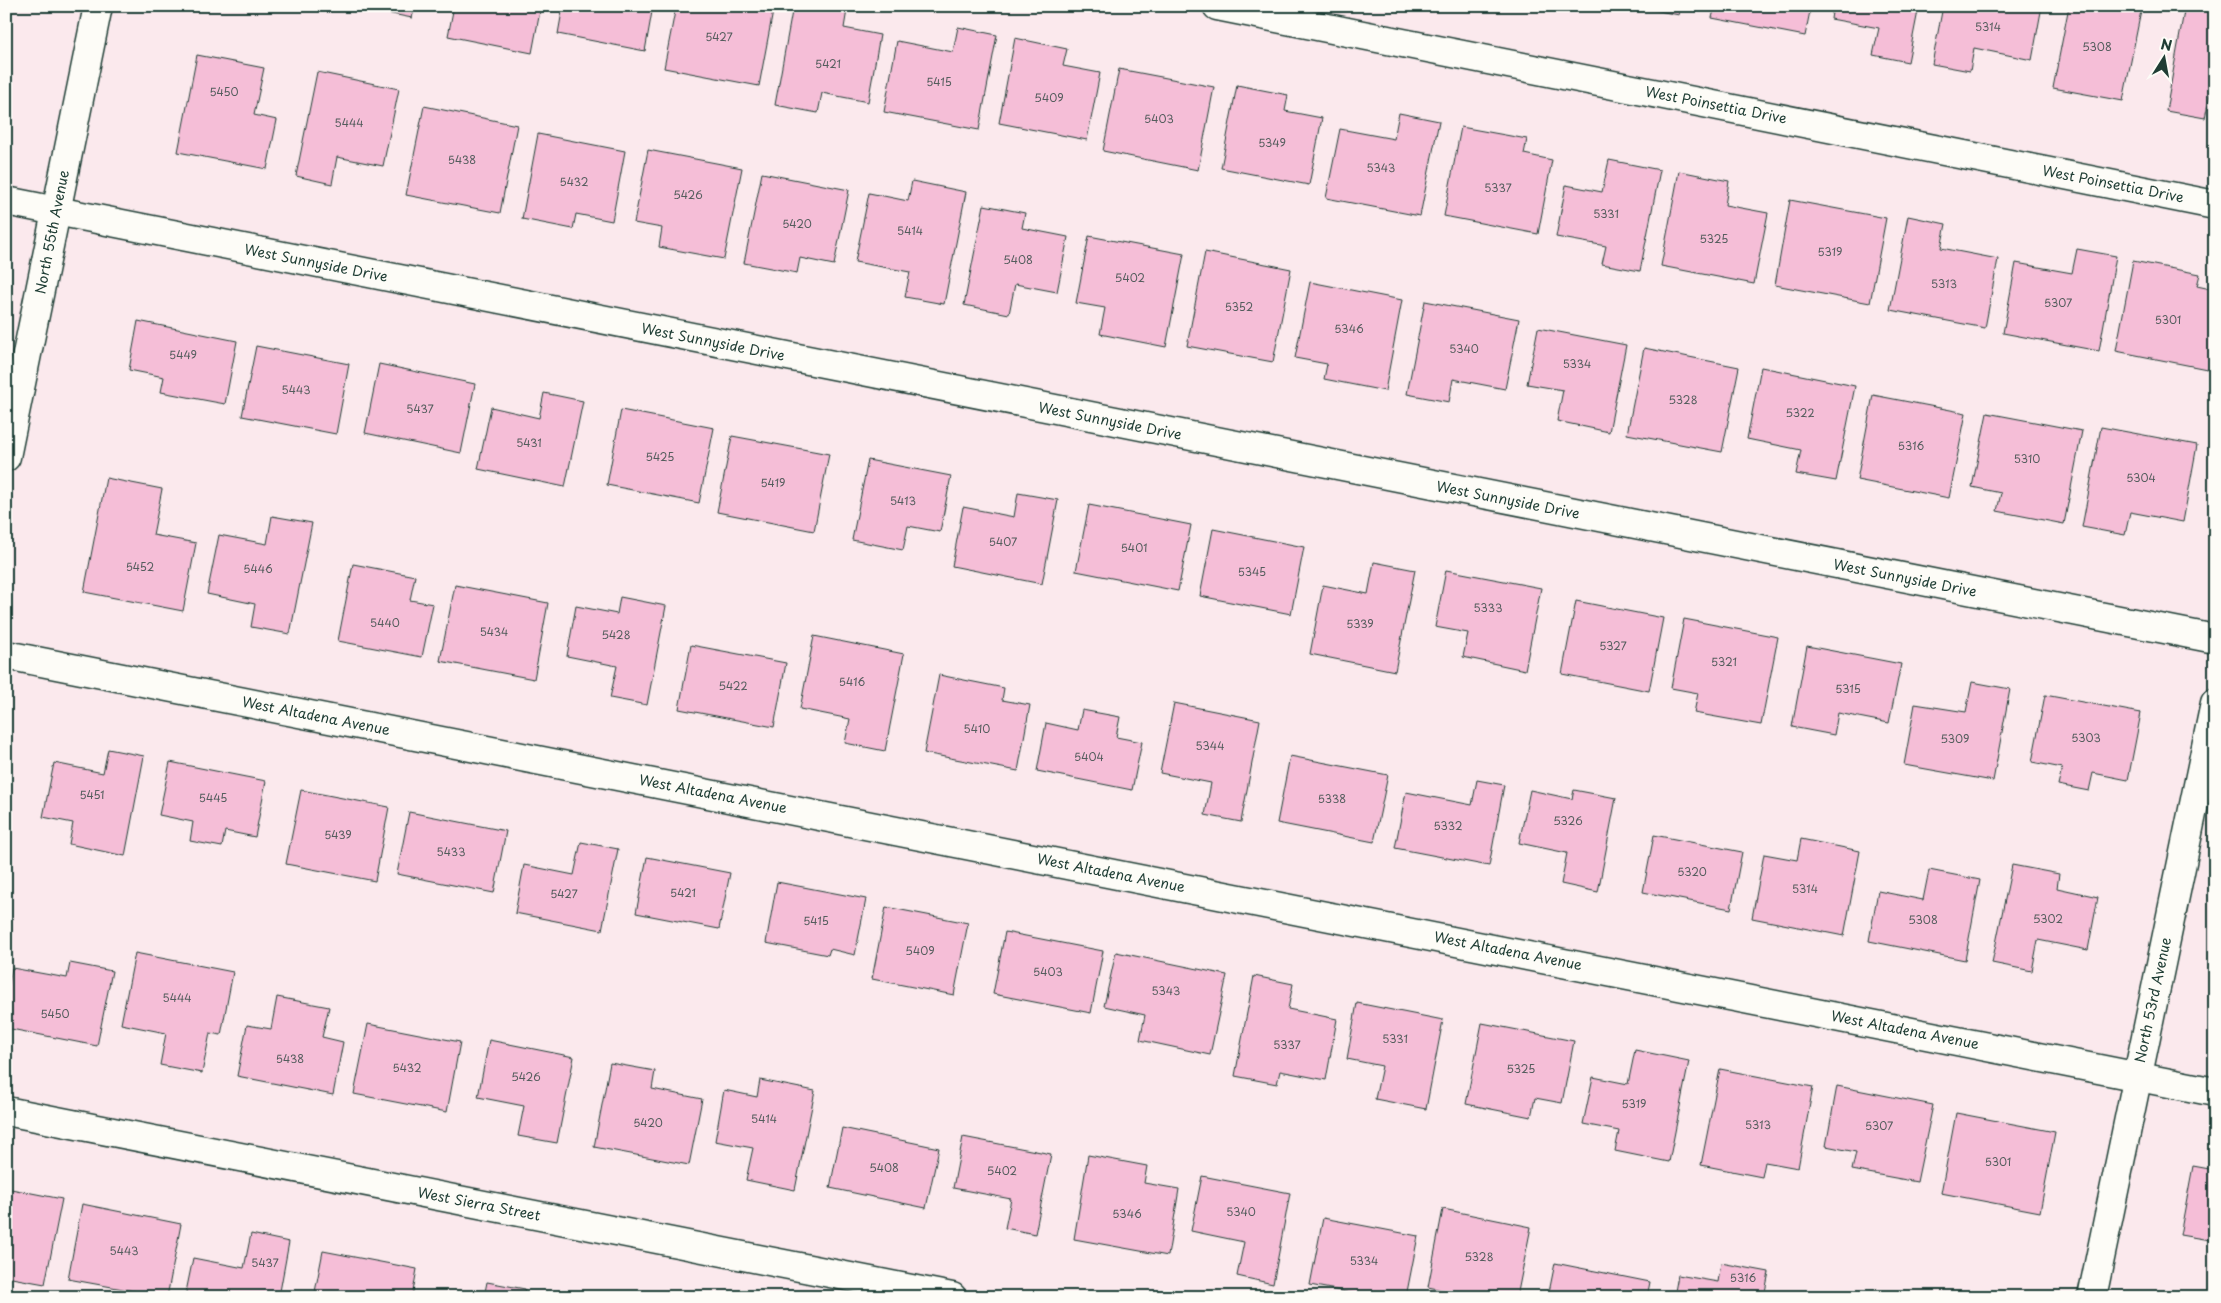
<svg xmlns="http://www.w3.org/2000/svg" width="2221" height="1303" font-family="'Playpen Sans',sans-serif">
<rect width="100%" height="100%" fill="#fbe9ed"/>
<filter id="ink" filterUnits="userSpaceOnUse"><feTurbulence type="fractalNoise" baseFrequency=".02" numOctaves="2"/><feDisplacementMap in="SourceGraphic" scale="10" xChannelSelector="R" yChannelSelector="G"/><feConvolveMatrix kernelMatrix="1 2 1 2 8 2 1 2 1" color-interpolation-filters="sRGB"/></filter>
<g filter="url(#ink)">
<g fill="#f5bed7" stroke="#1f3d34">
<path d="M352,6H415L412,18Z"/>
<path d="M454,6H541L532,53L448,36Z"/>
<path d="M563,6H653L645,51L558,34Z"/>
<path d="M676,6H774L759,86L664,68Z"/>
<path d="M793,6H825L847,10L844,28L880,35L868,102L822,93L818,113L775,105Z"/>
<path d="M1634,6H1681L1679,15Z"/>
<path d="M1715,6H1811L1805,36L1712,18Z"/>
<path d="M1833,6H1919L1908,62L1873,55L1879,28L1831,19Z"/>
<path d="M1943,6H2042L2032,60L1974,48L1970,71L1932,64Z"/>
<path d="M2069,6H2142L2123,101L2053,88Z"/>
<path d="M2185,6L2215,11V95L2210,94L2205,118L2166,111Z"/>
<path d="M958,27L997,35L979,130L884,112L897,41L953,52Z"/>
<path d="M1015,38L1067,49L1063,66L1100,73L1087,140L999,123Z"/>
<path d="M197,55L264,68L254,115L277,120L267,169L178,152Z"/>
<path d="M1119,69L1214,87L1198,170L1103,151Z"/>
<path d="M317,72L399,89L383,166L337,157L332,184L296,176Z"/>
<path d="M1237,85L1288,95L1285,111L1322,118L1309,185L1221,168Z"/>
<path d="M424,106L517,125L500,213L406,195Z"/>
<path d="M1399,113L1439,121L1420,216L1326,198L1340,129L1394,139Z"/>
<path d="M1461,127L1527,139L1524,154L1552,160L1538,234L1444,216Z"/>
<path d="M538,134L625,151L612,221L576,214L573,229L522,219Z"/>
<path d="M648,150L742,168L724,259L659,247L662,228L634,223Z"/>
<path d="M1609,160L1660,170L1640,271L1602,264L1606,246L1556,237L1566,185L1602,192Z"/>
<path d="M1679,171L1729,181L1725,205L1768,213L1754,284L1661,266Z"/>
<path d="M762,173L849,190L834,265L800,258L797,273L744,263Z"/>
<path d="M912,181L966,192L944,304L905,297L910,272L855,262L869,193L908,201Z"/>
<path d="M1790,200L1886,218L1870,303L1775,285Z"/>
<path d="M984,205L1025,213L1022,228L1068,237L1057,292L1015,284L1009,314L964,305Z"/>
<path d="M1908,216L1946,224L1941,248L1998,259L1985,328L1890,310Z"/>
<path d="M1089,236L1184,254L1166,347L1100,334L1105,308L1076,303Z"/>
<path d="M2077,249L2116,256L2099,351L2003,333L2016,263L2072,273Z"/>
<path d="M1205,252L1291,269L1273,362L1187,346Z"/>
<path d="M2133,261L2200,274L2197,286L2215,290V356L2212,370L2116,351Z"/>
<path d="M1310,282L1402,300L1385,391L1324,379L1327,364L1295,358Z"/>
<path d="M1425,301L1519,319L1505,389L1453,379L1449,402L1407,394Z"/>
<path d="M138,321L237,341L225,404L161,392L164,377L129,370Z"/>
<path d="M1538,328L1626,345L1609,432L1557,421L1563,390L1527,384Z"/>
<path d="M256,346L349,364L336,434L242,416Z"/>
<path d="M1644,348L1739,367L1722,452L1627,434Z"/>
<path d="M379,364L475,384L461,453L365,433Z"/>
<path d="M1761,367L1855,386L1836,481L1796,474L1801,450L1747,439Z"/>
<path d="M544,393L583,401L565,487L478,469L491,407L539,418Z"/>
<path d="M1873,395L1966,413L1949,498L1857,480Z"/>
<path d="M621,410L714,428L699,503L607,485Z"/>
<path d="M1987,413L2082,431L2064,524L1997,511L2001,493L1972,487Z"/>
<path d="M2101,427L2197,445L2183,522L2130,512L2125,535L2082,527Z"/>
<path d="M732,436L829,454L814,531L717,512Z"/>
<path d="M868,460L951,476L940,532L908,526L903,550L852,540Z"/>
<path d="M106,478L162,489L153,535L196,543L183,611L84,592Z"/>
<path d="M1018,493L1058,500L1042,584L952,566L963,507L1014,517Z"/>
<path d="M1089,505L1191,525L1178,591L1076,571Z"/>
<path d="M272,516L312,523L290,634L251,627L255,604L207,594L219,535L267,544Z"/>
<path d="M1213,529L1304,547L1291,614L1200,596Z"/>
<path d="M1374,562L1415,570L1395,671L1310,654L1323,585L1368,594Z"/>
<path d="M353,564L415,576L410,600L433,604L422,657L338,641Z"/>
<path d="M1446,570L1541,588L1525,670L1463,657L1468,633L1435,627Z"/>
<path d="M455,585L548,603L534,679L440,661Z"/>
<path d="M620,597L666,606L647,705L610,698L617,666L567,656L576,606L617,614Z"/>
<path d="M1576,601L1663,618L1649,691L1562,674Z"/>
<path d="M1684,619L1778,637L1761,725L1694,713L1698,693L1671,688Z"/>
<path d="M814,636L904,654L885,751L845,743L850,719L800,709Z"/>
<path d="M691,645L786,663L774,727L679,709Z"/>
<path d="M1807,646L1901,664L1889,723L1838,713L1834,735L1792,727Z"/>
<path d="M939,675L1004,688L1002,700L1030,705L1018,771L924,753Z"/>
<path d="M1972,682L2010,689L1993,781L1904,765L1915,704L1966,712Z"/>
<path d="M2045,695L2141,713L2128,780L2093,773L2089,791L2058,785L2062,768L2032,762Z"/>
<path d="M1174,703L1260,720L1241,822L1205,815L1211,783L1160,773Z"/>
<path d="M1082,710L1120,717L1116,737L1142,742L1132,790L1037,771L1046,723L1078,730Z"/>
<path d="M108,749L144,756L125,856L69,844L73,823L43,817L54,763L103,773Z"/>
<path d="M1290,756L1388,775L1374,842L1277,823Z"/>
<path d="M170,762L266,781L255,837L225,831L222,847L190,841L193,822L159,815Z"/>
<path d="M1477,780L1504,785L1489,866L1395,848L1406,792L1472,805Z"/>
<path d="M301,790L389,807L375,881L286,864Z"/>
<path d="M1530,790L1572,799L1574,790L1616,798L1598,892L1561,884L1567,853L1519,843Z"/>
<path d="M409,812L506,831L494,893L397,874Z"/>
<path d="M1654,835L1742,852L1731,909L1643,892Z"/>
<path d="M1801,839L1860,851L1844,936L1752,918L1764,854L1797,860Z"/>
<path d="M581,842L618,849L602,930L515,913L524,865L574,875Z"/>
<path d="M647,857L730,873L719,929L636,913Z"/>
<path d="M2012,865L2059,874L2057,888L2098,897L2088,950L2038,940L2032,971L1992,963Z"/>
<path d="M1929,870L1980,880L1965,960L1869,941L1878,891L1923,900Z"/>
<path d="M777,882L866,899L855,955L830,949L828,955L766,943Z"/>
<path d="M886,907L968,923L954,995L872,979Z"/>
<path d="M1005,932L1103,951L1091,1013L993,994Z"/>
<path d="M1116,952L1227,975L1210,1055L1140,1040L1145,1015L1104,1006Z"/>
<path d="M135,953L233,972L221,1035L210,1033L202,1073L160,1065L166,1033L121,1024Z"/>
<path d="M70,963L112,971L97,1046L6,1028V999L12,968L67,978Z"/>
<path d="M1254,976L1293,984L1288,1009L1337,1019L1326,1080L1280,1071L1277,1084L1235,1076Z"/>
<path d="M277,997L329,1007L322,1037L343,1042L333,1095L237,1076L247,1025L271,1029Z"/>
<path d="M1357,1003L1443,1020L1426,1109L1375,1099L1382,1066L1347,1059Z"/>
<path d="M1482,1023L1574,1041L1562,1103L1535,1098L1531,1117L1466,1104Z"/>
<path d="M368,1024L460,1042L447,1112L354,1094Z"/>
<path d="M489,1040L574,1057L557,1143L518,1136L524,1106L478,1097Z"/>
<path d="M1635,1050L1689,1061L1669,1162L1615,1151L1619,1131L1583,1124L1593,1077L1628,1084Z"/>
<path d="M610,1063L655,1071L652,1089L702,1099L689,1165L594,1147Z"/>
<path d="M1720,1069L1813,1087L1798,1168L1765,1162L1762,1177L1701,1165Z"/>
<path d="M760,1080L815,1091L795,1190L746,1180L753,1148L715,1141L724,1090L757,1097Z"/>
<path d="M1837,1086L1933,1105L1917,1182L1852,1170L1856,1152L1826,1146Z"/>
<path d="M1956,1113L2055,1132L2040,1212L1941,1193Z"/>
<path d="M842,1128L939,1148L926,1208L830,1188Z"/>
<path d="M963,1137L1051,1154L1035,1234L1005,1228L1011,1199L953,1188Z"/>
<path d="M1088,1155L1147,1166L1144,1183L1179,1189L1168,1256L1074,1239Z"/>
<path d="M2193,1166L2215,1170V1241L2180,1235Z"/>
<path d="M1202,1176L1290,1193L1273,1284L1237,1276L1244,1242L1191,1231Z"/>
<path d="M6,1188L62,1199L45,1284L6,1277Z"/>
<path d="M82,1204L181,1224L167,1297L68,1279Z"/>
<path d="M1443,1209L1531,1227L1517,1297H1476L1428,1287Z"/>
<path d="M1323,1218L1418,1236L1406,1297H1372L1310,1285Z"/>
<path d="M251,1234L289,1242L279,1297H185L193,1258L244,1268Z"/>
<path d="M323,1251L417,1269L412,1297H314Z"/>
<path d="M1555,1263L1650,1282L1647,1297H1548Z"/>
<path d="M1721,1263L1769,1272L1764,1297H1674L1678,1275L1718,1282Z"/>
<path d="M487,1282L525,1289L523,1297H484Z"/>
<path d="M1801,1291L1828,1297H1800Z"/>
</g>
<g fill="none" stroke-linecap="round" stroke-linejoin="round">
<g stroke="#1f3d34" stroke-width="31">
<g id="minor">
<path d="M1217,6L2215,205"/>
<path d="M6,201L2215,639"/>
<path d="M6,655L2215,1092"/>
<path d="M6,1111L952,1297"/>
<path d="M2092,1297L2215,703"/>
</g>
</g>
<g stroke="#1f3d34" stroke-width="31">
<path id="tertiary" d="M6,457L98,6"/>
</g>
<use href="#minor" stroke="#fdfcf7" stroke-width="28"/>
<use href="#tertiary" stroke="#fdfcf7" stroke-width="28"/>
</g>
</g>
<g text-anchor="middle" stroke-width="4" stroke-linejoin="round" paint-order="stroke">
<g font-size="11" fill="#545d5d">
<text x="1988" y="31">5314</text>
<text x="719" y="41">5427</text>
<text x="2097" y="51">5308</text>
<text x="828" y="68">5421</text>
<text x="939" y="86">5415</text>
<text x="224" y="96">5450</text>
<text x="1049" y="102">5409</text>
<text x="1159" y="123">5403</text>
<text x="349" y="127">5444</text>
<text x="1272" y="147">5349</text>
<text x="462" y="164">5438</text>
<text x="1381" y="172">5343</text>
<text x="574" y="186">5432</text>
<text x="1498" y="192">5337</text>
<text x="688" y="199">5426</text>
<text x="1606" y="218">5331</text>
<text x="797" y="228">5420</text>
<text x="910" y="235">5414</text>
<text x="1714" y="243">5325</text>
<text x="1830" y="256">5319</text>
<text x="1018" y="264">5408</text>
<text x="1130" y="282">5402</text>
<text x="1944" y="288">5313</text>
<text x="2058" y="307">5307</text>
<text x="1239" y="311">5352</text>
<text x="2168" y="324">5301</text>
<text x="1349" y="333">5346</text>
<text x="1464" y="353">5340</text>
<text x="183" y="359">5449</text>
<text x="1577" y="368">5334</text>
<text x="296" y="394">5443</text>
<text x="1683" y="404">5328</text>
<text x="420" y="413">5437</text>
<text x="1800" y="417">5322</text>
<text x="529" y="447">5431</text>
<text x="1911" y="450">5316</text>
<text x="660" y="461">5425</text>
<text x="2027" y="463">5310</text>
<text x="2141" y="482">5304</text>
<text x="773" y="487">5419</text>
<text x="903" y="505">5413</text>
<text x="1003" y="546">5407</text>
<text x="1134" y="552">5401</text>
<text x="140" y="571">5452</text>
<text x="258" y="573">5446</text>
<text x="1252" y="576">5345</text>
<text x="1488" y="612">5333</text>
<text x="385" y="627">5440</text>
<text x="1360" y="628">5339</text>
<text x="494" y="636">5434</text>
<text x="616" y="639">5428</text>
<text x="1613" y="650">5327</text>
<text x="1724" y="666">5321</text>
<text x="852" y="686">5416</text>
<text x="733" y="690">5422</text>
<text x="1848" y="693">5315</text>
<text x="977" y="733">5410</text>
<text x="2086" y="742">5303</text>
<text x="1955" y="743">5309</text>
<text x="1210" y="750">5344</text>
<text x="1089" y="761">5404</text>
<text x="92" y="799">5451</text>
<text x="213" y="802">5445</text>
<text x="1332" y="803">5338</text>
<text x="1568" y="825">5326</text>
<text x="1448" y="830">5332</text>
<text x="338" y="839">5439</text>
<text x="451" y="856">5433</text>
<text x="1692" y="876">5320</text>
<text x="1805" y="893">5314</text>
<text x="683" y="897">5421</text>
<text x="564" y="898">5427</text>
<text x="2048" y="923">5302</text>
<text x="1923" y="924">5308</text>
<text x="816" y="925">5415</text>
<text x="920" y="955">5409</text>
<text x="1048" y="976">5403</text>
<text x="1166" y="995">5343</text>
<text x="177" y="1002">5444</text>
<text x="55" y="1018">5450</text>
<text x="1395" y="1043">5331</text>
<text x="1287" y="1049">5337</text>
<text x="290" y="1063">5438</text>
<text x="407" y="1072">5432</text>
<text x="1521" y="1073">5325</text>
<text x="526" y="1081">5426</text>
<text x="1634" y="1108">5319</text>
<text x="764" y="1123">5414</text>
<text x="648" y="1127">5420</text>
<text x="1758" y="1129">5313</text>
<text x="1879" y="1130">5307</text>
<text x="1998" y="1166">5301</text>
<text x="884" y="1172">5408</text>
<text x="1002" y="1175">5402</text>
<text x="1241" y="1216">5340</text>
<text x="1127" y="1218">5346</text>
<text x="124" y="1255">5443</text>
<text x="1479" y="1261">5328</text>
<text x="1364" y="1265">5334</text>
<text x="265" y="1267">5437</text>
<text x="1743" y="1282">5316</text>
</g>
<g font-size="14" fill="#1f3d34" stroke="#fdfcf7">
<text transform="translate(1716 105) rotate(11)" y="5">West Poinsettia Drive</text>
<text transform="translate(2113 184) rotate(11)" y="5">West Poinsettia Drive</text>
<text transform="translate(52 232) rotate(-79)" y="5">North 55th Avenue</text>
<text transform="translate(316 263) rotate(11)" y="5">West Sunnyside Drive</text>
<text transform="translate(713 342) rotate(11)" y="5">West Sunnyside Drive</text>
<text transform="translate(1110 421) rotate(11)" y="5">West Sunnyside Drive</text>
<text transform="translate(1508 500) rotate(11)" y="5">West Sunnyside Drive</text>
<text transform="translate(1905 578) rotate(11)" y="5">West Sunnyside Drive</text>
<text transform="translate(316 716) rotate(11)" y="5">West Altadena Avenue</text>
<text transform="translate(713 794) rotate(11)" y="5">West Altadena Avenue</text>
<text transform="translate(1111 873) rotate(11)" y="5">West Altadena Avenue</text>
<text transform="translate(1508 951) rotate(11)" y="5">West Altadena Avenue</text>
<text transform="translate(2153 1000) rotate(-78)" y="5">North 53rd Avenue</text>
<text transform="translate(1905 1030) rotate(11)" y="5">West Altadena Avenue</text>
<text transform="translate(479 1204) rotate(11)" y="5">West Sierra Street</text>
</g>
</g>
<rect width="2221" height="1303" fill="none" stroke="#fdfcf7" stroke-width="25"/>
<rect x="12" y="12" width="2196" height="1278" fill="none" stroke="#1f3d34" stroke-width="2" filter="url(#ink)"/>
<g transform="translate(2164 58) rotate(11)" stroke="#fdfcf7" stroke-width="4" paint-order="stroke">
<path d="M0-4L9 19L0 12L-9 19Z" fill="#1f3d34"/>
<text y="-8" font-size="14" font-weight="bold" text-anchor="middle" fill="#1f3d34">N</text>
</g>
</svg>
